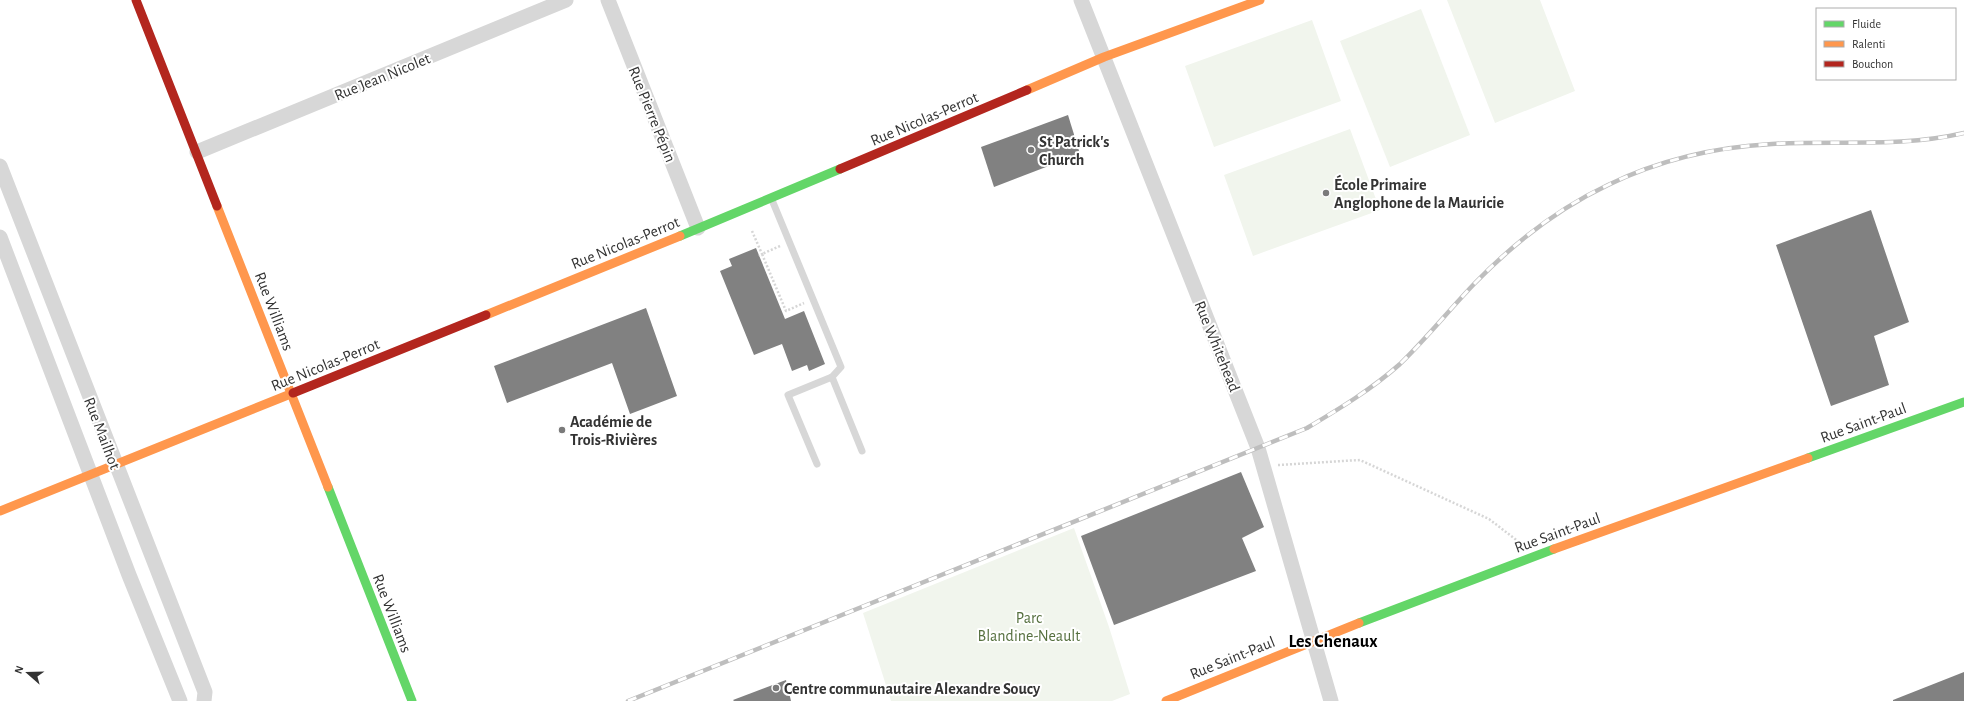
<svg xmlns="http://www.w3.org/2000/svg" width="1964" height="701" font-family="'Alegreya Sans',sans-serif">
<rect width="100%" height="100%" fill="#fff"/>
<g fill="#f1f5ed">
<path d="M1447,0H1540L1575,91L1495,123Z"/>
<path d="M1421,9L1470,135L1390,167L1340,41Z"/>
<path d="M1312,20L1341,101L1214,147L1185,66Z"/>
<path d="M1350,129L1380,210L1253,256L1224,175Z"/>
<path d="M1074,528L1109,627L1130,694L1112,701H891L863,613Z"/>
</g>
<g fill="#818181">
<path d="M1068,115L1080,154L994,187L981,147Z"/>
<path d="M1871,210L1909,322L1874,336L1889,385L1831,406L1776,245Z"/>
<path d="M756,248L785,319L804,311L825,364L809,371L807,365L792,371L782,344L754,355L720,271L732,266L729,259Z"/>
<path d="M646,308L677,396L630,414L612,363L507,403L494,366Z"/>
<path d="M1241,472L1264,527L1242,538L1256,571L1114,625L1081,536Z"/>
<path d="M1964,672V701H1893V700Z"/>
<path d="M786,680L791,701H734L733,700Z"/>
</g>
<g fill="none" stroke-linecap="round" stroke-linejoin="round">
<g stroke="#d6d6d6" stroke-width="2.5" stroke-dasharray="2 2" stroke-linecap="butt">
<path d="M752,231L762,254L759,256"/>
<path d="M780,246L762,254L786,311L804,303"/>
<path d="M1278,465L1360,460L1489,519L1519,542"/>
</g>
<g stroke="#d7d7d7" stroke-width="7">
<path d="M772,200L841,367L832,377L788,395L817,464"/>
<path d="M832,377L862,451"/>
</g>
<g stroke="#d7d7d7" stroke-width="15">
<path d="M608,0L698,228"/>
<path d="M1081,0L1258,448L1331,701"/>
<path d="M197,152L566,0"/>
<path d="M0,166L205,692L204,701"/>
<path d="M0,237L129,575L180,701"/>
</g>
<g stroke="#63d668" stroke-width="9">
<path d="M680,236L840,169"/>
<path d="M1808,458L1964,402"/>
<path d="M328,487L412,701"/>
<path d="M1359,623L1554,549"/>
</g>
<g stroke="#ff974d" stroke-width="9">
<path d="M1027,90L1104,57L1260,0"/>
<path d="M217,206L328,487"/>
<path d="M486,315L680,236"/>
<path d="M0,511L293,393"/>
<path d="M1554,549L1808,458"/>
<path d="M1166,701L1359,623"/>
</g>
<g stroke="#b3261e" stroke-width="9">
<path d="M136,0L217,206"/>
<path d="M840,169L1027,90"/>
<path d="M293,393L486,315"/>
</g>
<g stroke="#bebebe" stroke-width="4.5">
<path id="rail" d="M628,701L1307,428C1339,409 1372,389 1400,364C1426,339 1449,310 1475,283C1514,243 1557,209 1608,185C1659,160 1716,147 1772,144C1837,140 1900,148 1964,133"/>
</g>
<use href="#rail" stroke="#fff" stroke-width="3" stroke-dasharray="9" stroke-linecap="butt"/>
</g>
<g fill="#7a7a7a" stroke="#fff" stroke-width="1.5">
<circle cx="1031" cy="150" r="4"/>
<circle cx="1326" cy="193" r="4"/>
<circle cx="562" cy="430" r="4"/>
<circle cx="776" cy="688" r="4"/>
</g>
<g text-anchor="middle" stroke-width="4" stroke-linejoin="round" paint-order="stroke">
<g font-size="16" fill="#333" stroke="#fff">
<text transform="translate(382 76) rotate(-22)" y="6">Rue Jean Nicolet</text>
<text transform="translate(653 114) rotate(68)" y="6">Rue Pierre Pépin</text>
<text transform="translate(924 118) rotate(-23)" y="6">Rue Nicolas-Perrot</text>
<text transform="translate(625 242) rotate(-22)" y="6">Rue Nicolas-Perrot</text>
<text transform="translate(275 311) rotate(69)" y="6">Rue Williams</text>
<text transform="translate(1218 346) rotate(68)" y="6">Rue Whitehead</text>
<text transform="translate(325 364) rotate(-22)" y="6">Rue Nicolas-Perrot</text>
<text transform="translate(1863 422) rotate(-20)" y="6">Rue Saint-Paul</text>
<text transform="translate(103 433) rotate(69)" y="6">Rue Mailhot</text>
<text transform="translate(1557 532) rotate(-20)" y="6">Rue Saint-Paul</text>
<text transform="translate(393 613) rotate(69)" y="6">Rue Williams</text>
<text transform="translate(1232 657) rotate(-22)" y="6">Rue Saint-Paul</text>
</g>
<g font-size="16" font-weight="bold" fill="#333" stroke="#fff" text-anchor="start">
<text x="1039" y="147">St Patrick's<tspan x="1039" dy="18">Church</tspan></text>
<text x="1334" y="190">École Primaire<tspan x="1334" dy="18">Anglophone de la Mauricie</tspan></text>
<text x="570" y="427">Académie de<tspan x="570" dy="18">Trois-Rivières</tspan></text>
<text x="784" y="694">Centre communautaire Alexandre Soucy</text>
</g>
<g font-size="16" fill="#56703f" stroke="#fff">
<text x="1029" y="623">Parc<tspan x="1029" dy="18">Blandine-Neault</tspan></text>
</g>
<g font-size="18" font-weight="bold" fill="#000" stroke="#fff">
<text x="1333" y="647">Les Chenaux</text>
</g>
</g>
<rect x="1816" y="8" width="140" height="72" fill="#ffffff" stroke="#adadad"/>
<rect x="1824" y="21" width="20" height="6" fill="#63d668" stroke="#adadad"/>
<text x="1852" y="28" font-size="12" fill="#333333">Fluide</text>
<rect x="1824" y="41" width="20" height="6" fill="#ff974d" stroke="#adadad"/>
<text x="1852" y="48" font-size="12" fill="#333333">Ralenti</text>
<rect x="1824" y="61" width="20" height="6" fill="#b3261e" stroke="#adadad"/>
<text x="1852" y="68" font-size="12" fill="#333333">Bouchon</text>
<g transform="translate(28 673) rotate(290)" stroke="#ffffff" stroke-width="3" paint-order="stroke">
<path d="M0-3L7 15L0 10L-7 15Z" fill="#333333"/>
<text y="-6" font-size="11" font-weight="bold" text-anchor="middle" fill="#333333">N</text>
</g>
</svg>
